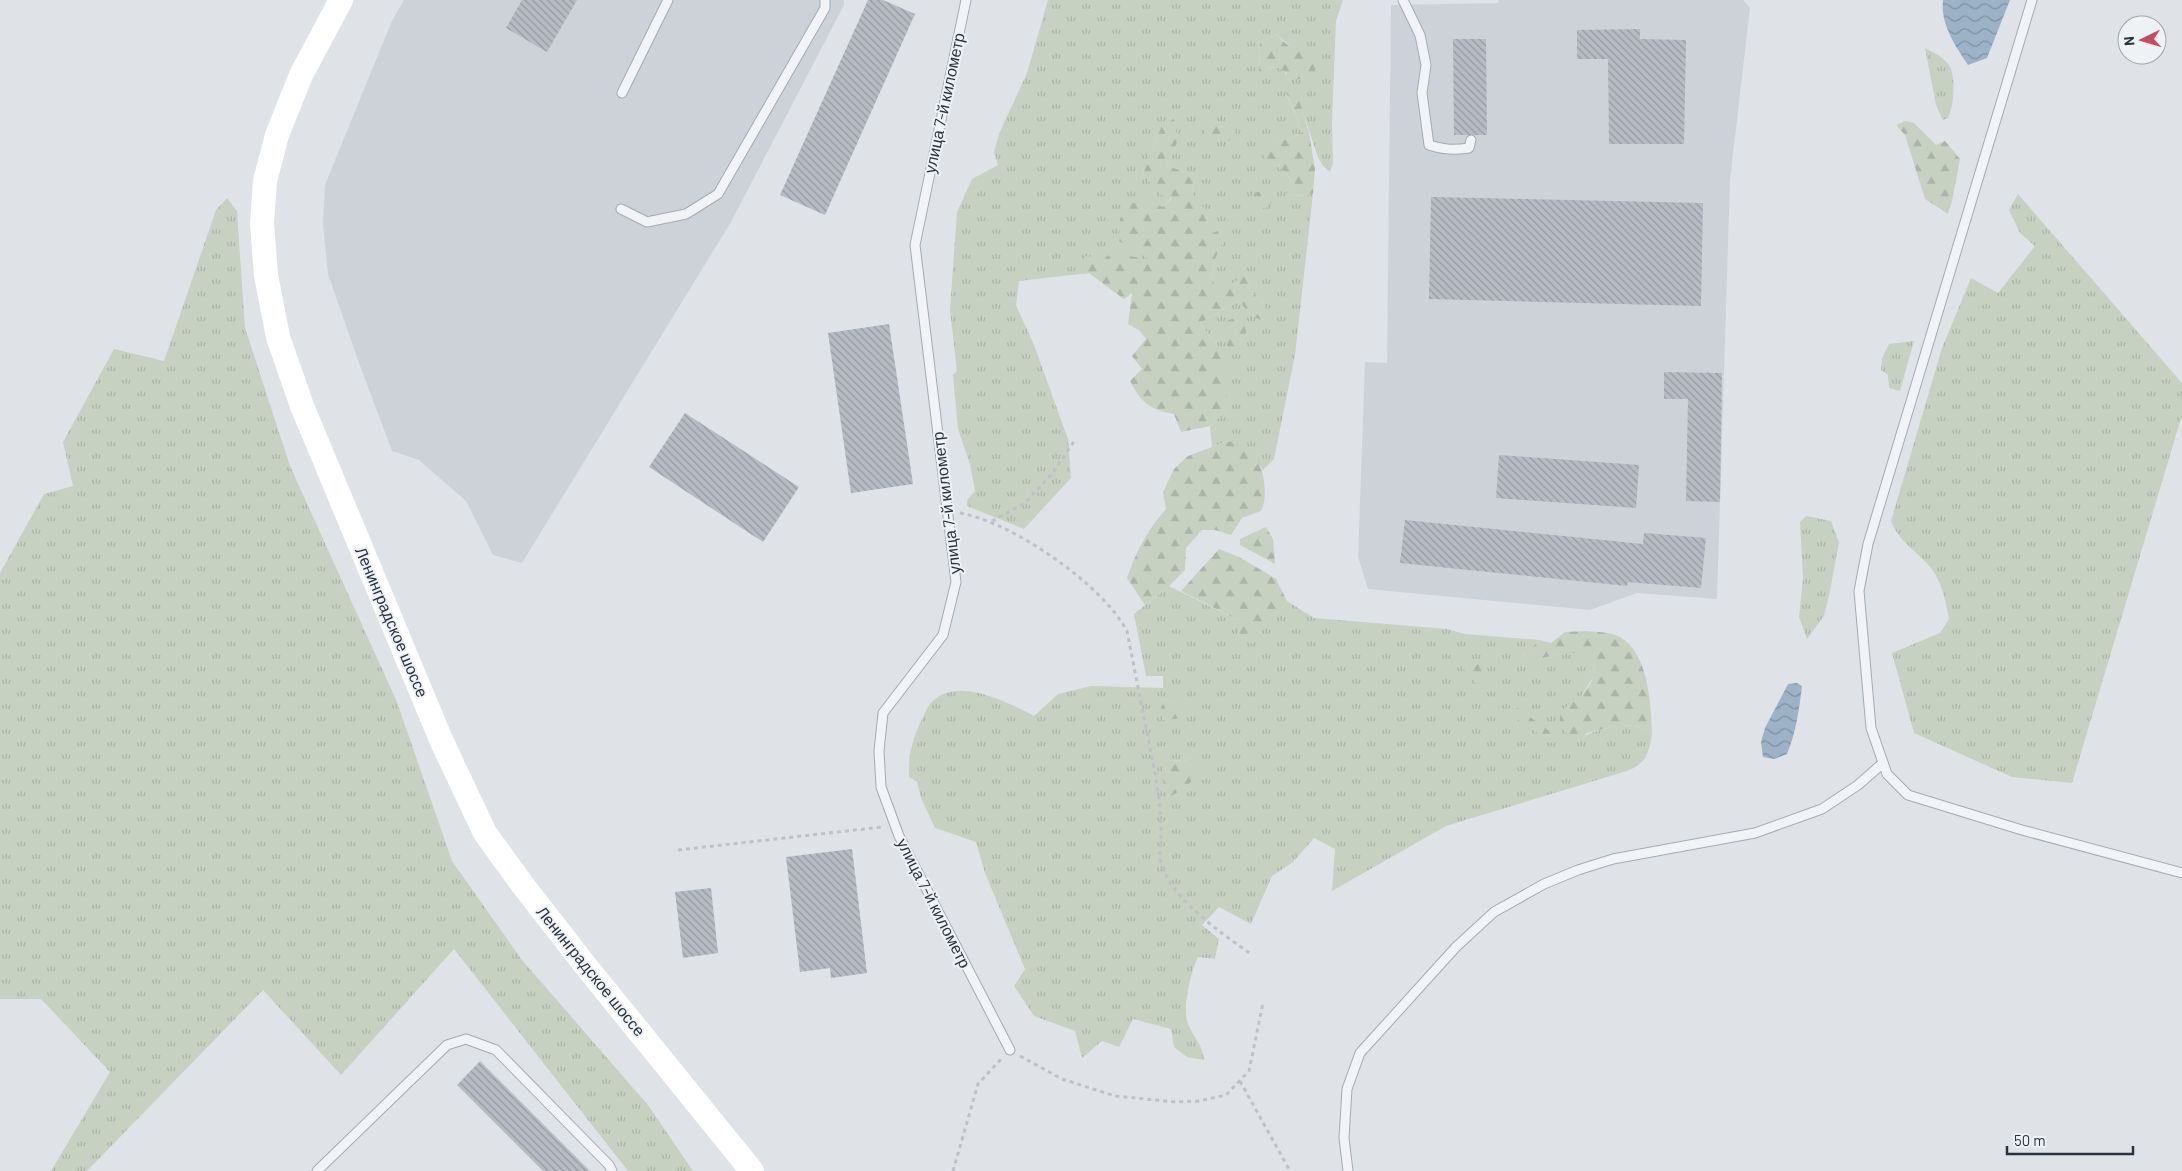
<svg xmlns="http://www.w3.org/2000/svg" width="2182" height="1171" font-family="Barlow,sans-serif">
<defs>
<pattern id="grass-tufts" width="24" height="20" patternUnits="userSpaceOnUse" patternTransform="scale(1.25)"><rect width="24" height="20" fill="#c6d1c1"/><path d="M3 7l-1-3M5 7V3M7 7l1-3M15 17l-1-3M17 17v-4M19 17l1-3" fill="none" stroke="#aab4a7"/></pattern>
<pattern id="forest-firs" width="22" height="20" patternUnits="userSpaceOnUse" patternTransform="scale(1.25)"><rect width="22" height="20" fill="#c6d1c1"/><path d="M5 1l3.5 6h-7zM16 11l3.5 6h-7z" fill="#aab4a7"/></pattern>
<pattern id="water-waves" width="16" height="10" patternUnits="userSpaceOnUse" patternTransform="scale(1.25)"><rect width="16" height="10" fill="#9cb2c6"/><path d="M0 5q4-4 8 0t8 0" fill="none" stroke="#7f91a2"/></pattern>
<pattern id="building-back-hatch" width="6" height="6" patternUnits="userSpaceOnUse" patternTransform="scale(1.25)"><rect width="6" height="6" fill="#b7bcc4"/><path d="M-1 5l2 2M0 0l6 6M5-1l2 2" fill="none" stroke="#9599a1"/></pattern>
</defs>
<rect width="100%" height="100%" fill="#dfe3e8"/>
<g fill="#cdd2d9">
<path d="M404,0H844V5L731,222L522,563L493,555L466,501L419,460L392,451L359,363L328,274L323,223L325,185L391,23Z"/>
<path d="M1499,0H1743L1750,8L1730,180L1717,599L1637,593L1590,610L1368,589L1358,557L1365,362L1387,363L1391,5L1498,3Z"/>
</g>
<g fill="url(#grass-tufts)" fill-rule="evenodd">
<path d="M1048,0H1343L1336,21L1332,121L1333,163L1330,172L1323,166L1318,157L1296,92L1286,93L1302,132L1291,139L1277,141L1278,165L1291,179L1286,193L1296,196L1313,194L1295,355L1274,459L1263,470L1251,450L1228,441L1212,447L1210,426L1227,409L1221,350L1200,323L1238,301L1254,317L1264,304L1251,290L1246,274L1236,282L1215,290C1210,272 1214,260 1222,243L1213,233L1191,191L1196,175L1167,166L1178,140L1162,125L1143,174L1172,197L1163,207L1152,203L1139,252L1152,260L1135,290L1124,299L1089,273L1019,281L1016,305L1034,345L1068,439L1071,478L1024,529L967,506V500L975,491L970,464L958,429L953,375L957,371L950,310L957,212L972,179L998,165L994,152L999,134L1027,73ZM1277,35L1295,50L1288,79C1284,62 1270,67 1259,72L1260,42Z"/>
<path d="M1925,48C1934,53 1946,58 1950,67C1956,79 1954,106 1948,118L1943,120L1936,105Z"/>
<path d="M2018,194L2182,383V415L2072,783L2012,777L1914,733L1892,653L1940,633L1949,619C1946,602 1942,582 1931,568C1918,552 1898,541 1891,521L1942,348L1971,278L1998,293L2035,246L2020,233L2009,210Z"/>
<path d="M227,198L237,211L245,328L290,466L397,702L452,861L522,960L648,1105L693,1171H628L454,949L341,1075L263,990L87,1171H51L110,1072L41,999H0V573L44,494L73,486L63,442L114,349L164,361L216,210Z"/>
<path d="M1914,341L1900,391L1889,388L1888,375L1881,370L1882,358L1889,344Z"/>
<path d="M1806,516L1831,521L1839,542L1830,591L1824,616L1807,639L1799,617L1803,578L1800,522Z"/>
<path d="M1169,586L1238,620L1251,643L1287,601L1314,618L1447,629L1465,634L1540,640L1523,655C1543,666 1562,647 1583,653C1587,654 1591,657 1594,659L1595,674L1580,698L1561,711L1586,735C1605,727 1635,719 1652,734C1649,753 1646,764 1627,771L1446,826L1332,891L1335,849L1314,838L1293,862L1272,876L1251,924L1219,907L1202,925L1219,939L1215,959L1198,957C1191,972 1183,1004 1187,1021C1191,1035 1202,1042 1204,1060L1187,1057L1174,1047L1171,1029L1133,1019L1119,1047L1102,1041L1082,1058L1075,1031L1034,1016L1014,986L1025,969L985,873L976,842L935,828L921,798L917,782L909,777C908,756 912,740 921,721C924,716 926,709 930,704C955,674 1007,702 1034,716L1058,694L1091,686L1163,688V676H1146L1134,614ZM1192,759L1170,796L1168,760L1183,761Z"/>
</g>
<g fill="url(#forest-firs)">
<path d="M1277,35C1289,48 1295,50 1312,50L1315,73L1307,79H1288L1285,77L1287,73C1276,65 1270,66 1259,73L1260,42Z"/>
<path d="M1286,92H1297L1309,133L1315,169L1313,194L1296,196L1286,193L1291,179L1278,165L1263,157L1277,141L1291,139L1302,132Z"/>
<path d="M1174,119L1178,140L1167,166L1196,175L1191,191L1213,220V233L1218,231L1222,243C1214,260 1210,271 1215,289L1235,282L1246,274L1251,290L1264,304L1271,324L1254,317L1238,301L1200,323L1221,350L1225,365L1227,409L1210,426L1181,432L1174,414C1151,410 1141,403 1130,381L1142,369L1132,356L1146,339L1139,330L1128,324L1132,293L1124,299L1089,273L1083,274L1082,259L1088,255L1094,262H1102C1104,259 1108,255 1111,254C1116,252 1142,259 1150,260L1119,241L1120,219L1131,203H1153L1163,207L1172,198L1161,195L1143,174L1162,125Z"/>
<path d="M1215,121L1236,130L1232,139L1226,142L1204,134V126Z"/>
<path d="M1905,121L1914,123L1936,145L1945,141L1960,159L1952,201L1948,214L1925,199L1905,135L1896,125Z"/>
<path d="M1263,191L1274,196L1269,207L1259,209L1252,205L1254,193Z"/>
<path d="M1241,312C1252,327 1246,341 1231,350L1227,346L1229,333L1224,329V322L1237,317Z"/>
<path d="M1228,441C1235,443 1244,445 1250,449C1264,460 1269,497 1261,511L1242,518L1231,535L1215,530H1202L1186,548L1185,570L1169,586L1145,605L1127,578C1136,552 1147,530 1166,509L1163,492L1174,469L1188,456Z"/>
<path d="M1266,527L1273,539L1275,564L1240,545V539Z"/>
<path d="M1219,549L1239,557L1276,579L1287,601L1251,644L1238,636V620L1181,591Z"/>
<path d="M1586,631C1596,632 1611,632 1620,637C1649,654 1651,705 1652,734C1631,715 1595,733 1571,737L1559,726L1561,711C1582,697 1597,686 1594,659L1582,653H1565L1534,660L1523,655L1540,640L1551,643L1565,632Z"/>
<path d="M1480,664L1487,668L1489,676L1484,683L1477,684L1464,670L1465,665Z"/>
<path d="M1174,696L1182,702L1186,714L1182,718L1163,720L1161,707L1166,699Z"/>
<path d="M1518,708L1556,736L1553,744L1511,715L1513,710Z"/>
<path d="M1192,759L1197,762C1199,780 1184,790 1170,796C1162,782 1159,774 1168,760L1183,761Z"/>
</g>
<g fill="url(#water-waves)">
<path d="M1943,0H2010L1987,58L1968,65C1955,46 1940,23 1943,0Z"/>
<path d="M1797,683L1802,686C1799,710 1796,732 1787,754L1774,759L1763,757L1761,742L1765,728L1788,684Z"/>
</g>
<g fill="url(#building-back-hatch)">
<path d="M522,0H577L547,52L506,28Z"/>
<path d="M868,0H883L915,14L825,215L780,195Z"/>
<path d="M1640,29V39L1686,40L1684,144H1609L1608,59H1577V30Z"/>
<path d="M1453,39H1486L1487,135H1454Z"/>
<path d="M1431,197L1703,203L1701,306L1429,299Z"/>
<path d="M889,324L913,484L851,493L828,333Z"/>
<path d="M1664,372L1722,373L1720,502L1686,501L1688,399H1664Z"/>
<path d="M685,413L799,487L763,542L649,467Z"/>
<path d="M1499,455L1639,465L1636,508L1496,498Z"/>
<path d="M1405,520L1643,544L1644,533L1706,538L1701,588L1628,582L1627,586L1400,563Z"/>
<path d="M852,849L867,973L831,978L830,968L800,972L786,857Z"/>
<path d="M711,888L718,953L683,958L675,892Z"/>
<path d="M480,1061L590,1171H543L457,1085Z"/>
</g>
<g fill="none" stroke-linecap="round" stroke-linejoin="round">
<g stroke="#a5aab2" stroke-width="11">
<g id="service">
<path d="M966,0L915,245L956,582L943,635L883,713L879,751L881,787L899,836L1010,1050"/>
<path d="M1403,0L1420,35L1426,65L1422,93L1429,145C1444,150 1454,150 1469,148L1471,140"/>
<path d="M2032,0L1868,544L1859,591L1871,728L1887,774L1908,795L2022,830L2182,873"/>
<path d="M622,93L668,0"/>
<path d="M621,209L647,222L686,214L718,194L825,8V0"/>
<path d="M317,1171L447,1045L466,1039L496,1050L609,1165L612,1171"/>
<path d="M1348,1171L1344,1138L1347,1089L1360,1053L1456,947L1494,912L1544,884L1578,870L1613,859L1755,833L1822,809L1858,785L1883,763"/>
</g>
</g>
<g stroke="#bec1c6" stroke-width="3" stroke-dasharray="4 4" stroke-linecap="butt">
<path d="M960,513C1012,522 1102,584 1127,631L1156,779C1159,798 1161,815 1161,833C1161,841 1159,849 1160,857C1165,895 1221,933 1251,954"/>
<path d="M992,521L1025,503L1051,475L1075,440"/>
<path d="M678,850L882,827"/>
<path d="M1020,1056L1062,1079L1115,1096L1176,1102L1199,1101L1226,1095L1249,1071L1263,1003"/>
<path d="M1240,1081L1290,1171"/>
<path d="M953,1171L978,1084L1003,1057"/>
</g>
<use href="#service" stroke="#f2f3f6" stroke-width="9"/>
<path stroke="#fff" stroke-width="24" d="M341,0L301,75L277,135L265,181L262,224L266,275L278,337L302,406L442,742L485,833L522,884L585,965L752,1171"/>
</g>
<g text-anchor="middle" stroke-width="4" stroke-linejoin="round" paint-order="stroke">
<g font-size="16" fill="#29323e" stroke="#eff2f5">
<text transform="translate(944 103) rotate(-78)" y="6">улица 7-й километр</text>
<text transform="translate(946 503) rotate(-97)" y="6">улица 7-й километр</text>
<text transform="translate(392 622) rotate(67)" y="6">Ленинградское шоссе</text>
<text transform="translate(934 903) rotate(63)" y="6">улица 7-й километр</text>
<text transform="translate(591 971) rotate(51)" y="6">Ленинградское шоссе</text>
</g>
</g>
<g transform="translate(2142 40) rotate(265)"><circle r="24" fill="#eff2f5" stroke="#a0a5ac"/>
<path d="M0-4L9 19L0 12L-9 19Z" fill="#c74a63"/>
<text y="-8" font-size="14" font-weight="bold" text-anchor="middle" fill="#29323e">N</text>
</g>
<path d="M2007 1146v8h126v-8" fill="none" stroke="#29323e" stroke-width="2.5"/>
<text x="2014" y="1146" font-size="15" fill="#29323e" stroke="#eff2f5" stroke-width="4" paint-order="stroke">50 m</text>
</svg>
